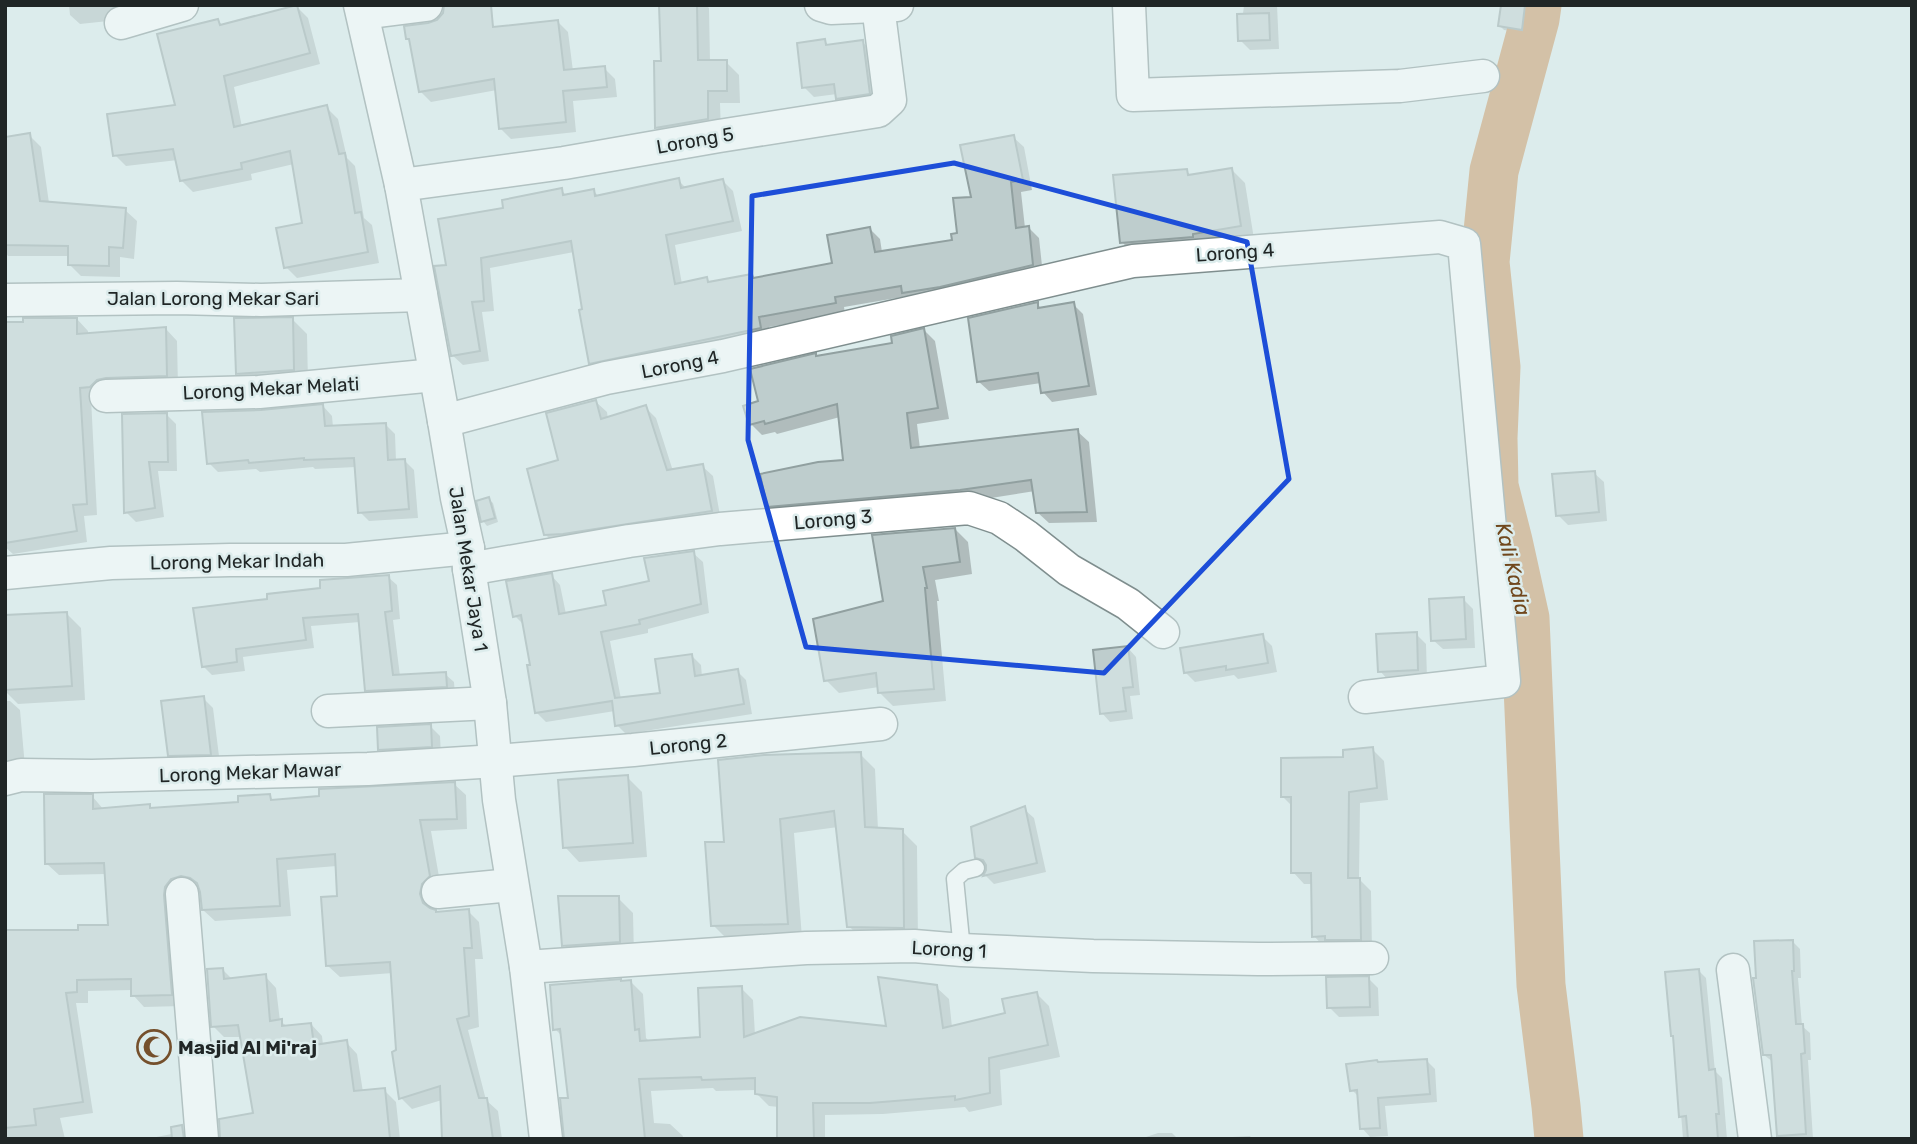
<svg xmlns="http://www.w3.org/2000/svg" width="1917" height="1144" font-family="Rubik,sans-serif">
<rect width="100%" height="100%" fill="#dcecec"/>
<g fill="#0003">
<path d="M69,5H116L118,20L80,24L70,15Z"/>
<path d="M661,5H706L709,8L710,61L726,62L739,75L740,103H720L721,132L670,141L657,128L656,62H662Z"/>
<path d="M1244,5H1277L1279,49L1250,50L1240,40Z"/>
<path d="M1503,5L1530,7L1526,33L1504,30L1500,26Z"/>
<path d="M297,7L308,18L320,64L234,87L242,127L326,107L338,119L347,158L355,166L364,218L372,225L379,263L297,278L286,267L304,225L294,164L251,174L252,180L193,192L182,181L178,160L126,166L115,155L177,107L218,21L223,26Z"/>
<path d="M557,21L568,32L573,71L604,68L615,79L617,97L573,101L576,132L511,139L500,128L497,90L431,102L420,91Z"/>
<path d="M825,41L829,46L862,42L872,51L878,103L847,108L838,98L837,94L814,97L804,87Z"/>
<path d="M29,135L41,147L49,203L125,210L137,221L134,259L120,257V277L81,276L70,265V256H8L5,252V139Z"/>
<path d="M1013,137L1024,147L1032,190L1021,192L1025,228H1029L1039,238L1043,275L915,302L908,296L844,307L845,313L769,327L771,338L601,373L590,363L584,311L574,252L490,268L494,311L482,312L489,361L463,365L452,355L448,266L505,209L561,190L567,196L594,191L599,197L678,180L687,189L723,181L733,191L742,231L675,245L682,284L706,279L710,283L751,276L754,279L834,264L870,229L880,239L882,252L954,241L959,235L973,198Z"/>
<path d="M1232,170L1245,183L1254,239L1135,256L1122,242L1186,171L1192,176Z"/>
<path d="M1037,304L1042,309L1073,304L1083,314L1097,395L1052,402L1043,392L1041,383L989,391L979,382Z"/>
<path d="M77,319L88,331V335L166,329L177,341L178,387L91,398L97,515L84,516L87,542L13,554L5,547V323Z"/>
<path d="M292,319L307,334L308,384L252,388L237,373Z"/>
<path d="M924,330L935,341L949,419L917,424L920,449L1077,431L1089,442L1097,522L1049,523L1037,512L1035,491L972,501L779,517L768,506L845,461L840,417L777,434L775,432L762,435L751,424L761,402L817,358L894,344Z"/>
<path d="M596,402L607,412L608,419L645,407L656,418L673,471L702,466L713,476L721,521L556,545L545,534L560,462Z"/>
<path d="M323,406L332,416L333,427L386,425L395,434L396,461H405L414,470L418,518L369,521L360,512L356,467L315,469L313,467L260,472L256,469L218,472L209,463L261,412Z"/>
<path d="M167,415L176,424L177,471H158L164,517L136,522L126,512Z"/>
<path d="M1594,473L1604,482L1607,521L1568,525L1558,515Z"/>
<path d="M488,499L493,503L498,522L487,526L483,521Z"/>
<path d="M955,529L968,542L972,574L935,580L939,601H937L946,701L893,706L880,693L879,687L839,693L826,680L885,602Z"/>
<path d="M693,553L703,562L709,613L648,629V633L610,641L621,699L662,694L691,655L701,665L702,677L737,671L746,680L752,714L626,734L617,725L615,711L546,722L537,713L532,666L525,626L515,616L551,575L560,585L566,614L608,607L651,582Z"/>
<path d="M388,577L397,585L400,619L393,620L400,676L445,674L454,682L455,695L376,699L367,690L360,622L311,626L314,648L243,657L245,671L212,675L203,666L269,600Z"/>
<path d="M1463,599L1473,609L1475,648L1443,649L1433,640Z"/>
<path d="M66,613L81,628L85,700L18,704L5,691V617Z"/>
<path d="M1416,634L1426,644L1427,679L1389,681L1380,671Z"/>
<path d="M1262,636L1272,646L1277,672L1238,679L1234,675L1195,682L1185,672Z"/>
<path d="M1128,648L1136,657L1140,695L1130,696L1133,719L1110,722L1102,713Z"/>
<path d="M203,698L213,708L220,764L179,765L169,755Z"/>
<path d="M5,701H10L20,710L25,767L5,773Z"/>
<path d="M430,726L440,736L441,756L390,759L380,749Z"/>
<path d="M1372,749L1384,761L1388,800L1360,803L1359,879L1371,891L1372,951L1325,948L1314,936L1313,884H1304L1293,872V807L1282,796L1345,759Z"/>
<path d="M860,754L875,769L878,829L902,831L917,846L918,942L863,941L849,926L838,827L794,833L802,938L728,940L713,925L726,843Z"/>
<path d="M627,777L642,792L647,857L579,862L565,847Z"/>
<path d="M454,784L466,795L467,829L431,831L441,888L433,895L430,906L432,911L437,914L468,911L479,922L483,959H475L479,1027L468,1030L486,1100L498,1111L502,1139H444L442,1100L412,1109L401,1098L393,973L340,977L328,966L339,897L337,866L287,870L291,916L215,921L203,910L200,888L194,886L183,1006L144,1007L133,995V990L88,991V1003H76L93,1113L60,1118L65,1139H5V992L80,932L110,926L106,874L59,875L47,864L92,796L104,810L149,806L153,810L240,803L269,796L275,802Z"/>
<path d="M1024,809L1034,818L1046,872L994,884L985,875L988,871L986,867L976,857Z"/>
<path d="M618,898L633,913L634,956L579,960L564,945Z"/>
<path d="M1792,941L1800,949L1801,978H1798L1802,1026L1810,1033L1811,1060H1808L1813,1139H1778L1773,1062L1764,1055Z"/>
<path d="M222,969L233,980L265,976L276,988L280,1021L288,1027L311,1024L322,1036L323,1045L346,1042L357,1054L363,1092L384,1090L396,1102L400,1139H222L255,1115L242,1037H224L213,1026Z"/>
<path d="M1698,970L1706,978L1715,1071L1722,1078L1727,1139H1683L1675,1038Z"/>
<path d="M1368,978L1378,988L1379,1016L1339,1017L1329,1007Z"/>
<path d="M622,982H631L643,994L646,1038L650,1042L702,1039L741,988L753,1000L755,1035L888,1028L936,987L949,999L952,1027L1007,1014L1037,994L1049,1006L1060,1057L1000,1070L1002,1105L969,1112L965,1107L883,1114L825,1115V1139H779V1107L769,1106L757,1094V1090L716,1091L713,1088L651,1091L654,1123L670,1124L683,1136L682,1139H566L570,1100L562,1036L555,1029Z"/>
<path d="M1426,1060L1435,1069L1437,1102L1385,1106L1388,1136L1370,1137L1362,1128L1359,1097L1352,1090L1379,1064Z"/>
<path d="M182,1132L189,1139H146Z"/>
<path d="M1158,1133H1172L1178,1139H1140Z"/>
<path d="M1250,1136L1252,1139H1232V1137Z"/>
</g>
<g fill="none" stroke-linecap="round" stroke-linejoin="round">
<path stroke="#c88d53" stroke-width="49" d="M1537,5L1535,19L1494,171L1485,262L1496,367L1493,438L1494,486L1508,541L1525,618L1541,985L1556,1106L1559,1139"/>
</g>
<g fill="#becdcd" stroke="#91a0a0" stroke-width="2">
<path d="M297,5L310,53L224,76L234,127L327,105L339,154L345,153L355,213L361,212L368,252L284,268L276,228L302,223L290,151L241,163L242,169L180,181L173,149L113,156L107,114L175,105L157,34L218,19L220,25Z"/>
<path d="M444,5H491L493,27L558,20L564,70L605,66L607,87L563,91L566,122L499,129L494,79L419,92L409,39H406L404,26L428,23L437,20L443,13Z"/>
<path d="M659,5H697L698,60H727V91H708V119L655,128L654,61H661Z"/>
<path d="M1501,5H1525L1522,30L1498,26Z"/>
<path d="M1269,13L1270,40L1238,41L1237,14Z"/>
<path d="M825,39L826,45L863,40L870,94L836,99L834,84L802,88L797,43Z"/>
<path d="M30,133L40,201L126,208L123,248L109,247V266L68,265V246L5,245V137Z"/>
<path d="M1014,135L1023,180L1011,182L1016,228L1029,226L1033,265L940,287L902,293L901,286L835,297L836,303L759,317L761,328L589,364L579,310L582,309L571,241L481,258L484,301L472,302L480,351L451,356L434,266L446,265L438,219L503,208L502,200L562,188L563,195L594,189L595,196L679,178L681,188L723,179L733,221L666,235L675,284L707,277L708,282L752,274L753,278L832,263L827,235L870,227L875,252L952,240L951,234L957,233L953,198L971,197L960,145Z"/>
<path d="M1232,168L1241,226L1193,234V237L1120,243L1113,175L1187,169L1188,175Z"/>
<path d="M1038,302V308L1074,302L1089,386L1041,393L1038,373L977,382L968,318Z"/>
<path d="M293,317L294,370L236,374L234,318Z"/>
<path d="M23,318H77V334L166,327L167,376L106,378L97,380L90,387L80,388L87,504L73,505L77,531L5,543V322H23Z"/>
<path d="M924,328L938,408L907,413L911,448L1078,429L1087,512L1036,513L1031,480L960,490L767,507L760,474L818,462L843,460L837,404L765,424L764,421L749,425L743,406L758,401L750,369L816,353V356L892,343L891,336Z"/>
<path d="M596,400L601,419L646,405L667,470L703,464L712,511L563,534L544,535L527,469L558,460L546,413Z"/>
<path d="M323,404L325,426L386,423L388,460L405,459L409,509L358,513L354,458L304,460V458L249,463L248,460L207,464L202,412L261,410Z"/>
<path d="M167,413L168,462H149L155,508L124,513L122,414Z"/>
<path d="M1595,471L1599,512L1556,516L1552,474Z"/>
<path d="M489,497L495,518L481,522L476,501Z"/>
<path d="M955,528L960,562L923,567L927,588H925L934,689L878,693L876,673L824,681L813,619L883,601L872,535Z"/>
<path d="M694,551L701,604L639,620L640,624L601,632L615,698L660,693L655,659L692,654L695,676L738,669L744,704L615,726L612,701L535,713L527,665H530L521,615L513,617L506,581L552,573L559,614L606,605L603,591L649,581L644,558Z"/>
<path d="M389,575L392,611L385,612L393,675L446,672L447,687L365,691L358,614L303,618L306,640L236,649L237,662L202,667L193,608L267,599V594L320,588V580Z"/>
<path d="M1464,597L1466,639L1431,641L1429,599Z"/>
<path d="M67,612L72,686L5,690V615Z"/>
<path d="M1417,632L1418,670L1378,672L1376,634Z"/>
<path d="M1263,634L1268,663L1226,670V666L1184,673L1180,648Z"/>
<path d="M1128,646L1133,687L1123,688L1126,711L1100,714L1093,650Z"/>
<path d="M204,696L211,755L168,756L161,701Z"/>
<path d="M431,724L432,747L378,750L377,727Z"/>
<path d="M1373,747L1377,788L1349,792L1348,878H1360L1361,940H1325V936L1312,937L1311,873H1291V797H1281V758L1343,757V750Z"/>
<path d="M861,752L865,827L903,829L904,928L847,927L834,811L780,819L788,924L711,926L705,842H724L718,760L764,755Z"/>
<path d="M628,775L633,843L563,848L558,780Z"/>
<path d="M455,782L457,819L420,820L430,876L422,884L420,894L423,903L430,908L436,910V912L469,909L472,948H464L469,1016L457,1019L479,1098H487L493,1139H442L440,1086L399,1099L392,1052L396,1050L390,962L326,966L321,897L337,896L335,854L277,859L280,906L202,910L200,892L197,883L190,878L181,876L171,879L165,887L164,895L172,995L131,996V979L77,980V992L66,993L83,1102L34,1109L36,1125L5,1128V930H78V925H108L104,863L45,864L44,794H93V809L150,804V808L238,802V796L270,794L271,800L319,796V789Z"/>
<path d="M1025,806L1037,863L983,876L986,870V865L983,860L975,858L971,827Z"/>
<path d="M558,896H619L620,942L562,946Z"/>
<path d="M1793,940L1794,971H1792L1796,1024H1803L1805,1053L1801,1054L1806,1134L1777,1136L1771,1055H1763L1753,978H1756L1754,941Z"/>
<path d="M223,968L224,979L266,974L270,1021L282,1019V1026L311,1023L314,1045L347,1040L354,1091L385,1088L390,1139H220L219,1119L253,1113L238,1025L211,1027L207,969Z"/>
<path d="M1699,969L1709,1070L1715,1069L1719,1114H1716L1718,1139H1688L1686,1116L1679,1117L1673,1036H1671L1665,972Z"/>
<path d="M1369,976L1370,1007L1327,1008L1326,977Z"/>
<path d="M878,977L937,985L943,1028L1005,1013L1002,999L1037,992L1048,1045L989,1058L990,1093L955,1100V1096L870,1103H813L814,1139H777V1097L755,1094V1078L702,1080L701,1077L639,1079L645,1139H564L560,1098H568L560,1029L553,1030L550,985L621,979V981L631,980L635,1030L639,1029L640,1041L700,1037L698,988L742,986L744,1037L800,1017L886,1026Z"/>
<path d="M1427,1059L1430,1094L1378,1098L1380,1128L1360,1129L1357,1090L1350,1091L1346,1064L1377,1060L1378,1062Z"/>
<path d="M182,1125L184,1139H172L171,1127Z"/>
</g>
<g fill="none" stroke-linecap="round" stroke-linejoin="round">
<g stroke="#7f8e8e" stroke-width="19">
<path id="service" d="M962,950L955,879L964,871L976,868"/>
</g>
<g stroke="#7f8e8e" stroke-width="35">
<g id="minor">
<path d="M360,5L401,185L444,421L457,498L468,548L469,569L490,703L499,800L526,967L546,1139"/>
<path d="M821,5L831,8L897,5"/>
<path d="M1129,5L1133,95L1400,86L1483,76"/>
<path d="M363,13L426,5"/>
<path d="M121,23L182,5"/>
<path d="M401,185L564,163L719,136L878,111L890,100L878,6"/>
<path d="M5,300L177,298L261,300L421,295"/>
<path d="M106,396L259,392L435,375"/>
<path d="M444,421L606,378L723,356L1133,261L1440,237L1464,244L1504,681L1365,697"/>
<path d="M469,569L629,541L720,529L969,508L999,518L1026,536L1069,570L1128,604L1163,632"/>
<path d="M5,573L111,563L230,560H346L468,548"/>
<path d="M328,711L490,703"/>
<path d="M5,779L21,775L92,776L368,769L496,761L633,750L881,724"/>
<path d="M438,892L512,885"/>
<path d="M182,894L202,1139"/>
<path d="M526,967L806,948L914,946L962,950L1093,956L1258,959L1372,958"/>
<path d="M1733,970L1755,1139"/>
</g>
</g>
<use href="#service" stroke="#fff" stroke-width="16"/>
<use href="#minor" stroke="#fff" stroke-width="32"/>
</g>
<path d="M0 0H1917V1144H0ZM954,163L1247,242L1289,479L1104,673L806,647L748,440L752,196Z" fill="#dcecec" fill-opacity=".55" fill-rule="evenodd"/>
<path fill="none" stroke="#1d4ed8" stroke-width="5" stroke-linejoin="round" d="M954,163L1247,242L1289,479L1104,673L806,647L748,440L752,196Z"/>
<defs>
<g id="mosque-ring" transform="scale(1.75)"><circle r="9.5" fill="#dcecec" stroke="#75502c" stroke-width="1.5"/><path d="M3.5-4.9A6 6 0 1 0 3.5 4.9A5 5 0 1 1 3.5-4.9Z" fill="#75502c"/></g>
</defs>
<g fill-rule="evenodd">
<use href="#mosque-ring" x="154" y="1047"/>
</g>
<g text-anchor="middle" stroke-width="5" stroke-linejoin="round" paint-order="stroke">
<g font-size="19" fill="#202626" stroke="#dcecec">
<text transform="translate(695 140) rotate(-10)" y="7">Lorong 5</text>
<text transform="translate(1235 252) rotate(-4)" y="7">Lorong 4</text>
<text x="213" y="305">Jalan Lorong Mekar Sari</text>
<text transform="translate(680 364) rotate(-11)" y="7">Lorong 4</text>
<text transform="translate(271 388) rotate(-3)" y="7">Lorong Mekar Melati</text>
<text transform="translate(833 519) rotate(-5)" y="7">Lorong 3</text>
<text transform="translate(237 561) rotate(-1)" y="7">Lorong Mekar Indah</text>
<text transform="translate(469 569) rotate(81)" y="7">Jalan Mekar Jaya 1</text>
<text transform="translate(688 744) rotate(-6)" y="7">Lorong 2</text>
<text transform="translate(250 772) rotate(-2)" y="7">Lorong Mekar Mawar</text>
<text transform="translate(949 949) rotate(3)" y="7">Lorong 1</text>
</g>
<g font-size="19" font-weight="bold" fill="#202626" stroke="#dcecec" text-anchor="start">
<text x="178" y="1054">Masjid Al Mi'raj</text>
</g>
<g font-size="21" font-style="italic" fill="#70471c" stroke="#dcecec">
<text transform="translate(1513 569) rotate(77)" y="7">Kali Kadia</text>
</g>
</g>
<rect width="1917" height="1144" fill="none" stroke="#202626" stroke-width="14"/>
</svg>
